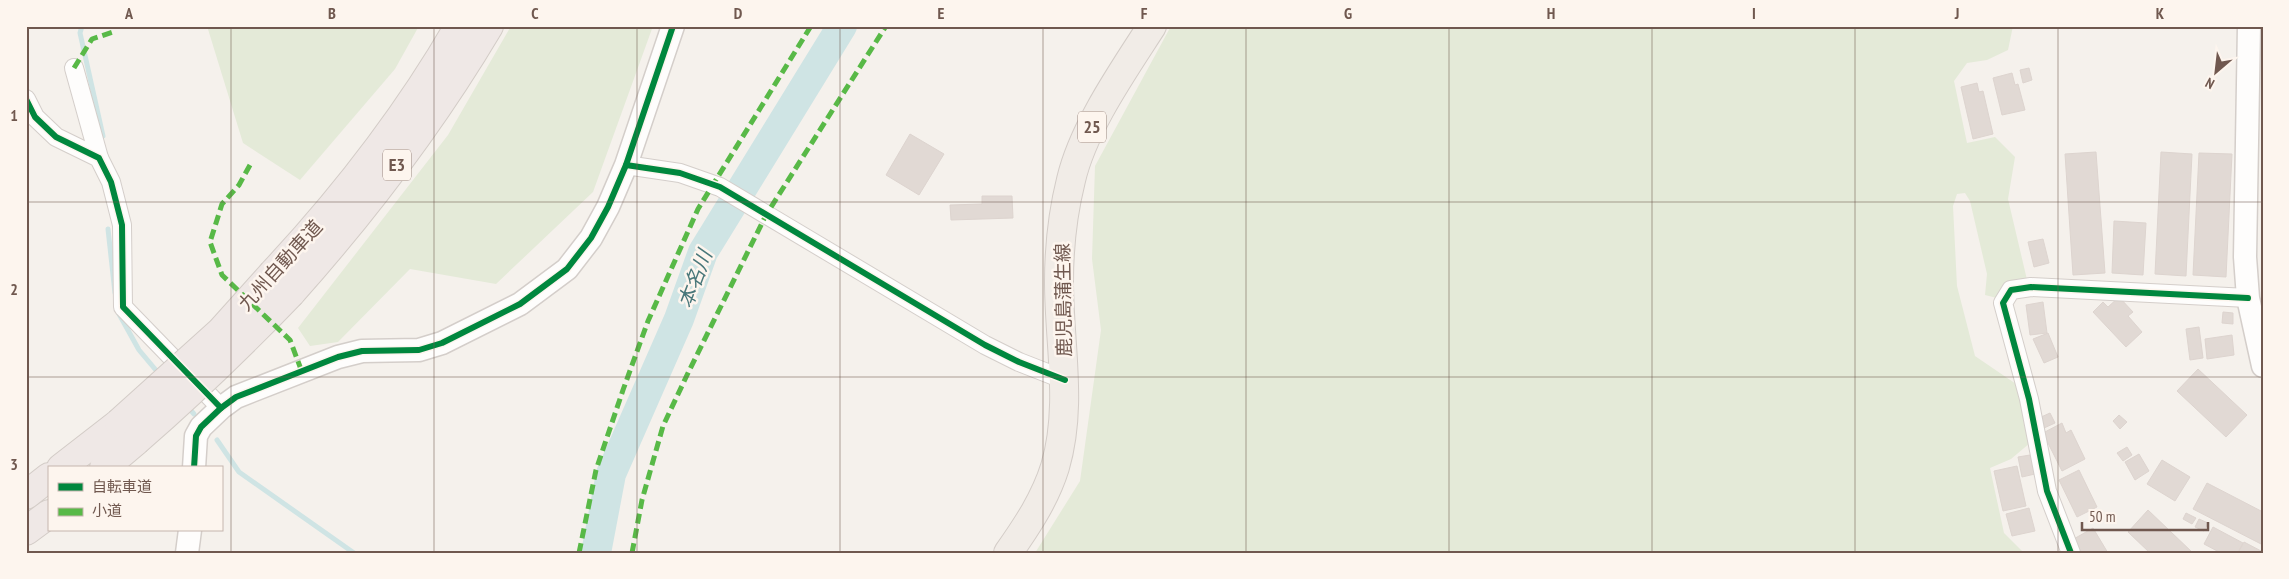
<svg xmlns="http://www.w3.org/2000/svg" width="2289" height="579" font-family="'PT Sans Narrow','Noto Sans JP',sans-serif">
<rect width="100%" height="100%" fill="#f5f1ec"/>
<g fill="#e4ead8">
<path d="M207,26H419L395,69L300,180L243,143Z"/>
<path d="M511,26H653L593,192L496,284L410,269L338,342L310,346L298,328L448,135Z"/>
<path d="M1171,26H2013L2008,50L1987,60L1967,63L1954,81L1967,143L1995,137L2015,157L2008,199L2028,284L1997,298L1985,295L1987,274L1970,201L1965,193L1957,194L1953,206L1957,286L1975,356L2019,386L2030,443L2011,459L1990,468L2004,533L2024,553H1035L1080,481L1101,330L1092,259L1095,166Z"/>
</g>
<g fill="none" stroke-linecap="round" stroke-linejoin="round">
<g stroke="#cfe4e4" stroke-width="5">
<path d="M82,26L80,33L103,136"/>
<path d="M108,229L115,293"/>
<path d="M119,314L139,350L160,375"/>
<path d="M187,406L194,414"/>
<path d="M217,440L239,472L354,553"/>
</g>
<path stroke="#cfe4e4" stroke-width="30" d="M596,553L611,474L679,319L703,252L842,26"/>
</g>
<g fill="#e1d9d4" stroke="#ddd4cf">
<path d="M2029,68L2032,80L2023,83L2020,70Z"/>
<path d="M2012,73L2015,85L2018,84L2025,110L2002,115L1993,78Z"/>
<path d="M1977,83L1979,92L1983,91L1993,134L1973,139L1961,87Z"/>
<path d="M910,134L944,154L919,195L886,175Z"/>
<path d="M2096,152L2105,273L2073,275L2065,154Z"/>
<path d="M2161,152L2192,154L2186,276L2155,274Z"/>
<path d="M2199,153L2232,154L2226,277L2193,275Z"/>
<path d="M982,196H1012L1013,218L951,220L950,205L982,204Z"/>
<path d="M2114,221L2146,223L2143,275L2112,273Z"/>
<path d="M2043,239L2049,263L2034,267L2028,242Z"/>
<path d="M2119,297L2133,312L2128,316L2142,332L2126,347L2093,312L2103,302L2108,307Z"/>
<path d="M2043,302L2047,333L2030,335L2026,305Z"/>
<path d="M2223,312L2233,313V324L2222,323Z"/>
<path d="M2199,327L2203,358L2190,360L2186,329Z"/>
<path d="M2048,333L2058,357L2044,363L2033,339Z"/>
<path d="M2232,335L2234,355L2207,359L2205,339Z"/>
<path d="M2198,369L2247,415L2226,437L2177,391Z"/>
<path d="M2050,413L2055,423L2044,428L2039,418Z"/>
<path d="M2119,415L2127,422L2120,429L2113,421Z"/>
<path d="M2062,423L2066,433L2071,430L2085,459L2062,471L2043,433Z"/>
<path d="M2127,447L2132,455L2123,461L2117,453Z"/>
<path d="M2139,454L2149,471L2135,480L2125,462Z"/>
<path d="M2030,455L2035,474L2022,477L2018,457Z"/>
<path d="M2162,460L2190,477L2175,501L2147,484Z"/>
<path d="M2017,466L2026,506L2003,511L1994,471Z"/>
<path d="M2079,470L2097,507L2077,517L2059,480Z"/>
<path d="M2207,483L2263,512V545L2193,509Z"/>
<path d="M2029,508L2035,531L2012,536L2006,514Z"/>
<path d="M2148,510L2193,553H2150L2128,532Z"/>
<path d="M2186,513L2196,518L2192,524L2183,519Z"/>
<path d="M2199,519L2208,523L2204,531L2195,527Z"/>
<path d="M2213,527L2243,543L2238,553H2221L2204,544Z"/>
<path d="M2093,528L2108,553H2079L2072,540Z"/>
<path d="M2244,542L2263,552V553H2238Z"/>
</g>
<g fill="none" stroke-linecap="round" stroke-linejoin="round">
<g stroke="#d4ceca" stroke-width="20">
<g id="minor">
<path d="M74,68L99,158"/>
<path d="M26,99L35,117L56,137L99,158L111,182L122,225L123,307L221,408"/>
<path d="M626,165L680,173L720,187L985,345L1019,362L1065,380"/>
<path d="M2071,553L2047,491L2029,399L2003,303L2011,290L2031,287L2248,298"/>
</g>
</g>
<g stroke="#d4ceca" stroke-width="25">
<g id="tertiary">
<path d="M2249,26L2245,257L2248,298L2263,366"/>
<path d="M194,468L196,436L201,427L221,408L236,397L338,357L362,351L419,350L442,343L520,304L567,269L591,238L608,207L626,165L673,26"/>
<path d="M187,553L190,530"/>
</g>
</g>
<g stroke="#d3ccc7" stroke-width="30">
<path id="primary" d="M1008,553C1027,526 1045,499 1055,467C1073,406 1059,344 1059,282C1059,248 1063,212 1071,180C1083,128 1123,71 1152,26"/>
</g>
<g stroke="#d3ccc7" stroke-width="30">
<g id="motorway">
<path d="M273,273C344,197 407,116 459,26"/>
<path d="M291,293C365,210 432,122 489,26"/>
<path d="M61,468L119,423"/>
<path d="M104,468L136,441"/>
<path d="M26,495L49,477"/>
<path d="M26,531L49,514"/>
</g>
</g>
<use href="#minor" stroke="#fefdfc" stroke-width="18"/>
<use href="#tertiary" stroke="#fefdfc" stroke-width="22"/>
<use href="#primary" stroke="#f1ece7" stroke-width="28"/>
<use href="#motorway" stroke="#efe8e6" stroke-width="28"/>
<g stroke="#d3ccc7" stroke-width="30" stroke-linecap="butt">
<g id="motorway-bridge">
<path d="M119,423L220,332L273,273"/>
<path d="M136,441C190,394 241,345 291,293"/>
</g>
</g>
<use href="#motorway-bridge" stroke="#efe8e6" stroke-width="28"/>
<g stroke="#58b947" stroke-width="5" stroke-dasharray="10 5" stroke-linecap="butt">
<path d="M74,68L92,39L113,32"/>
<path d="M250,165L239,185L222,204L210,242L222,275L290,340L302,372"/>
<path d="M579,553L596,470L623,390L648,321L698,209L811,26"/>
<path d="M632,553L642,500L663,426L688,373L766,215L886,26"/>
</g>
<g stroke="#fdf5ee" stroke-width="9">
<g id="cycleway">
<path d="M26,99L35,117L56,137L99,158L111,182L122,225L123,307L221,408"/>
<path d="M626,165L680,173L720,187L985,345L1019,362L1065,380"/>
<path d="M194,468L196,436L201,427L221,408L236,397L338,357L362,351L419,350L442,343L520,304L567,269L591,238L608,207L626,165L673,26"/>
<path d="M2071,553L2047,491L2029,399L2003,303L2011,290L2031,287L2248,298"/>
</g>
</g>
<use href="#cycleway" stroke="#00873e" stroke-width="6"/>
</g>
<path fill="none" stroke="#70584f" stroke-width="1" stroke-opacity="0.55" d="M231,26V553M434,26V553M637,26V553M840,26V553M1043,26V553M1246,26V553M1449,26V553M1652,26V553M1855,26V553M2058,26V553M26,202H2263M26,377H2263"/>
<g text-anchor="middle" stroke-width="5" stroke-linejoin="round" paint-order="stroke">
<g fill="#fdf5ee" stroke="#9a877f" stroke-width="1">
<rect x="1078" y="111.5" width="28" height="31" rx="4"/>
<rect x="383" y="149.5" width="28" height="31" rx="4"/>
</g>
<g font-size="18" font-weight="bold" fill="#70584f">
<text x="1092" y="133">25</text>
<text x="397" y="171">E3</text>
</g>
<g font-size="19" fill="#70584f" stroke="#fdf5ee">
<text transform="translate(280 265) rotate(-48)" y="7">九州自動車道</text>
<text transform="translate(1063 300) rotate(-91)" y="7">鹿児島蒲生線</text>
</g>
<g font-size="20" font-style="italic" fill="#49777a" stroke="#fdf5ee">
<text transform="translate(695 279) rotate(-69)" y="7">本名川</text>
</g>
</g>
<rect width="2289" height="579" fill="none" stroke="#fdf5ee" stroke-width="55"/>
<rect x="48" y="466" width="175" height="65" fill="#fdf5ee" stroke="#c5b6ae"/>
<rect x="58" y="483" width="25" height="8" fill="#00873e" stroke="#c5b6ae"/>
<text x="92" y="492" font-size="15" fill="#70584f">自転車道</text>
<rect x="58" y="508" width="25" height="8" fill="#58b947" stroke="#c5b6ae"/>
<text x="92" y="516" font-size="15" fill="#70584f">小道</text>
<g transform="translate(2216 72) rotate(208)" stroke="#fdf5ee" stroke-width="4" paint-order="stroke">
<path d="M0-4L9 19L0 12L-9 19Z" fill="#70584f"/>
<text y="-8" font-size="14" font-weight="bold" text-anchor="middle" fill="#70584f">N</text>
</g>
<path d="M2082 522v8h126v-8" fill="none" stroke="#70584f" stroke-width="2.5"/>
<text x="2089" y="522" font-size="15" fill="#70584f" stroke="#fdf5ee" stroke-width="4" paint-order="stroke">50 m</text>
<rect x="28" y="28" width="2234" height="524" fill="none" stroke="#70584f" stroke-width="2"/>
<g font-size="16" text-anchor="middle" font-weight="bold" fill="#70584f">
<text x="129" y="19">A</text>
<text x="332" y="19">B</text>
<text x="535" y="19">C</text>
<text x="738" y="19">D</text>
<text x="941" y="19">E</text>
<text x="1144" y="19">F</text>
<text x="1348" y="19">G</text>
<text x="1551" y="19">H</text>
<text x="1754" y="19">I</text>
<text x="1957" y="19">J</text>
<text x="2160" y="19">K</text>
<text x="14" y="121">1</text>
<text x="14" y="295">2</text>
<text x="14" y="470">3</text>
</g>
</svg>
